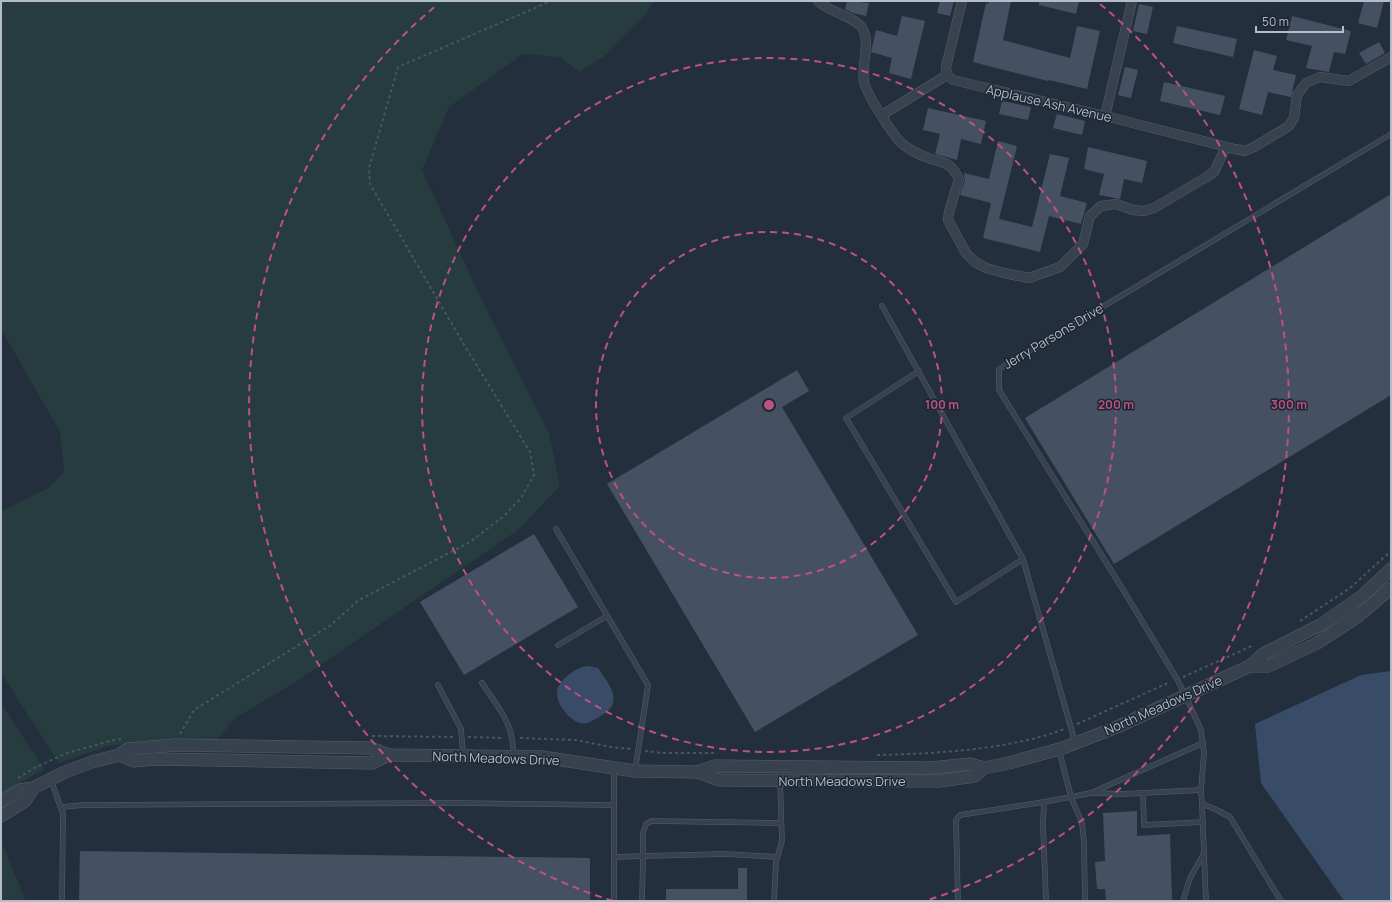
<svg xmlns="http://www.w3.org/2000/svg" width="1392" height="902" font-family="Manrope,sans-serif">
<rect width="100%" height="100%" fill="#242f3e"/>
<g fill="#263c3f">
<path d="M1,1H654L644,17L606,55L579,72L560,57L523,54L449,107L422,170L485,307L549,433L560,486L518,530L294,683L237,717L216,740L111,745L59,763L1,673V511L49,488L64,472L60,432L1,329Z"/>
<path d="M1,703L44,769L1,794Z"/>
<path d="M1,843L5,850L26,901H1Z"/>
</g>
<g fill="#394c67">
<path d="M587,666L598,668C611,687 626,704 597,718C592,721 586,725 580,723C567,719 550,697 560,684C566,675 576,668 587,666Z"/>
<path d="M1391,671V901H1344L1261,783L1255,724L1361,675Z"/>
</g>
<g fill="#455162">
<path d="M847,1L869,3L866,16L853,13L845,9Z"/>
<path d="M940,1H954L950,16L937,13Z"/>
<path d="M989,1H1011L1003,40L1070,58L1077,26L1100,31L1087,89L1049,80L1048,81L973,62L986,3L988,4Z"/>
<path d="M1039,1H1079L1076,14L1039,5Z"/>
<path d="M1364,1H1384L1377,28L1358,23Z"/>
<path d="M1139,4L1153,7L1147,34L1133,31Z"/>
<path d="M902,16L925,21L911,79L889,73L892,58L871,52L876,30L897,36Z"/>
<path d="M1292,16L1351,31L1345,54L1334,52L1329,72L1306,68L1312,46L1286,40Z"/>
<path d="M1177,26L1237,39L1233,57L1173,43Z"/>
<path d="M1379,42L1385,53L1366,64L1359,53Z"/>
<path d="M1254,50L1277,56L1273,70L1296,75L1291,97L1268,92L1262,115L1239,109Z"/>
<path d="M1125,67L1138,70L1131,98L1118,95Z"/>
<path d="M1164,82L1225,96L1220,115L1160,101Z"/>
<path d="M1002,101L1031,107L1028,120L999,114Z"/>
<path d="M928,108L986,121L981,144L961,139L957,160L935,154L940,134L923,130Z"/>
<path d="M1057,114L1085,121L1082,135L1053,128Z"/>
<path d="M998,141L1017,146L999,219L1032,227L1050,154L1069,158L1060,196L1087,203L1081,224L1049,216L1040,252L983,238L991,203L960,195L965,180L964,173L989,179Z"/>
<path d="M1088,147L1147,161L1142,183L1124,179L1120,199L1099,195L1104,174L1084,169Z"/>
<path d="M1391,194V395L1114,564L1025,418Z"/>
<path d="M797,370L809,391L782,407L918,635L755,732L607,484Z"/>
<path d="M534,534L578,607L464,675L420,602Z"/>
<path d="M1137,811V836L1170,834L1172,901H1106L1105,889H1097L1095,862L1105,861L1103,813Z"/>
<path d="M80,851L590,858V901H79Z"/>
<path d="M738,868H747V901H666V889H738Z"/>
</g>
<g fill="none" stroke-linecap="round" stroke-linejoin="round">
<g stroke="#565f6c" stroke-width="5.5">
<g id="service">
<path d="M882,306L1023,559L1075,742"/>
<path d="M919,371L846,418L956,602L1023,559"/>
<path d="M556,529L648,685L635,771"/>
<path d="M558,645L607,616"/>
<path d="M482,683C493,700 509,719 512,739C513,744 513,750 514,755"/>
<path d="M438,685L461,729L463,754"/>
<path d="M1059,750L1071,797L1082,823L1084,842L1085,901"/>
<path d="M51,780L63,814L62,901"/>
<path d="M1093,793L1123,794L1201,790"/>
<path d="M1143,793L1144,825L1203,822"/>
<path d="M1202,804L1206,901"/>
<path d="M61,807L85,805L458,803L614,805"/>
<path d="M614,857L643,856L642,901"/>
<path d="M777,857L726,854L643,856V833L646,824L652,821L781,823"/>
<path d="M614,901V769"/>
<path d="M774,901L776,862L782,841L780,780"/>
<path d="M958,901L956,820L960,815L1044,802"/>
<path d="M1046,901L1043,825L1044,802L1091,793L1203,743"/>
<path d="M1183,901L1190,878L1203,855"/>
<path d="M1281,901L1230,817L1215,809L1202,804L1201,790L1204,753L1201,730L1185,695L1177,679L1122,588L999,390V369L1391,134"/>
</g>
</g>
<g stroke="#565f6c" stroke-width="10">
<g id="minor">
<path d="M818,1C830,13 853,15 862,28C871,40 861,66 864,82C867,95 887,125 896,137C905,149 919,155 934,160C938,161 944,162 948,165C954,168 956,174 959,179L949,212L948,220L966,253L975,262L986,268L1004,273L1029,278L1060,267L1083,244L1090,216L1101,206L1116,204L1133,210L1144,211L1154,208L1205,178L1214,172L1226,147"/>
<path d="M947,75L953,80L1105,116L1235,149L1245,151L1254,147L1289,126L1294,118L1297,95L1306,83L1320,77L1349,81L1391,57"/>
<path d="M947,75L946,67L962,1"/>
<path d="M882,115L947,75"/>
<path d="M1105,116L1132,1"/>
</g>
</g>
<g stroke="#565f6c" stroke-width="13">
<g id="tertiary">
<path d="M1250,666H1269L1317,643L1357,617L1391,588"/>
<path d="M119,755L134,761L155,759L372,763L389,755"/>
<path d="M698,772L715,766L931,768L970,764L984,768L1009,763L1063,748L1117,727L1250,666L1263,654L1322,624L1362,596L1391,569"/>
<path d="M1,801L20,790L33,788L65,772L92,762L119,755L128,749L175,745L371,748L389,755L542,757L635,771L698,772L719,780L939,781L975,776L984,768"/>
<path d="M1,816L25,801L33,788"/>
</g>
</g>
<g stroke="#44595c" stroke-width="2" stroke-dasharray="3 3" stroke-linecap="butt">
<path d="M1300,621L1350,588L1391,551"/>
<path d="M1183,677L1254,645"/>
<path d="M1077,724L1170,682"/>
<path d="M180,734L194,710L331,625L359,600L470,542L504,516L521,498L534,475L530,452L463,343L370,184L369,168L398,67L551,1"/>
<path d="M372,736L454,737"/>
<path d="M468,737L504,738"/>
<path d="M520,738L576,740L611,747L631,749"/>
<path d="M645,751L663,753H715"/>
<path d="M877,755C921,754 964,752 1008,744C1028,740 1044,737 1064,729"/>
<path d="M18,778L36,767L67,753L114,740L122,739"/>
</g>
<use href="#service" stroke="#38414e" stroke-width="4.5"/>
<use href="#minor" stroke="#38414e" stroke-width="9"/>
<use href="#tertiary" stroke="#38414e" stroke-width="12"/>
</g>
<g fill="none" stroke="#bd5182" stroke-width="2" stroke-dasharray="7 5">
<circle cx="769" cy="405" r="173"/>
<circle cx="769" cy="405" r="347"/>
<path d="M613 901A520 520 0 0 1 438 4M1100 4A520 520 0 0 1 925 901"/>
</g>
<g text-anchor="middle" stroke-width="3" stroke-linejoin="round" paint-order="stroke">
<g font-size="13" fill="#b4bcc9" stroke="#1d2633">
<text transform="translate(1049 103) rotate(13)" y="5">Applause Ash Avenue</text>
<text transform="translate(1053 336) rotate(-31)" y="5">Jerry Parsons Drive</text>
<text transform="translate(1163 705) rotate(-24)" y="5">North Meadows Drive</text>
<text transform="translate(496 758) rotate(2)" y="5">North Meadows Drive</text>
<text x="842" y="786">North Meadows Drive</text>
</g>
</g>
<circle cx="769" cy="405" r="6" fill="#bd5182" stroke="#1d2633" stroke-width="2"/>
<g font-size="12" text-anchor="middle" font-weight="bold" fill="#bd5182" stroke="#1d2633" stroke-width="3" stroke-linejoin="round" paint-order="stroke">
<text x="942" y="409">100 m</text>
<text x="1116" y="409">200 m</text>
<text x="1289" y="409">300 m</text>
</g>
<rect width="1392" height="902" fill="none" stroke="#b4bcc9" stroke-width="4"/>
<path d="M1256 26v6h87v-6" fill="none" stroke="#b4bcc9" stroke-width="2"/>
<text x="1262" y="26" font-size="12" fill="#b4bcc9" stroke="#1d2633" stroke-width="3" paint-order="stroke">50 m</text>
</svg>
